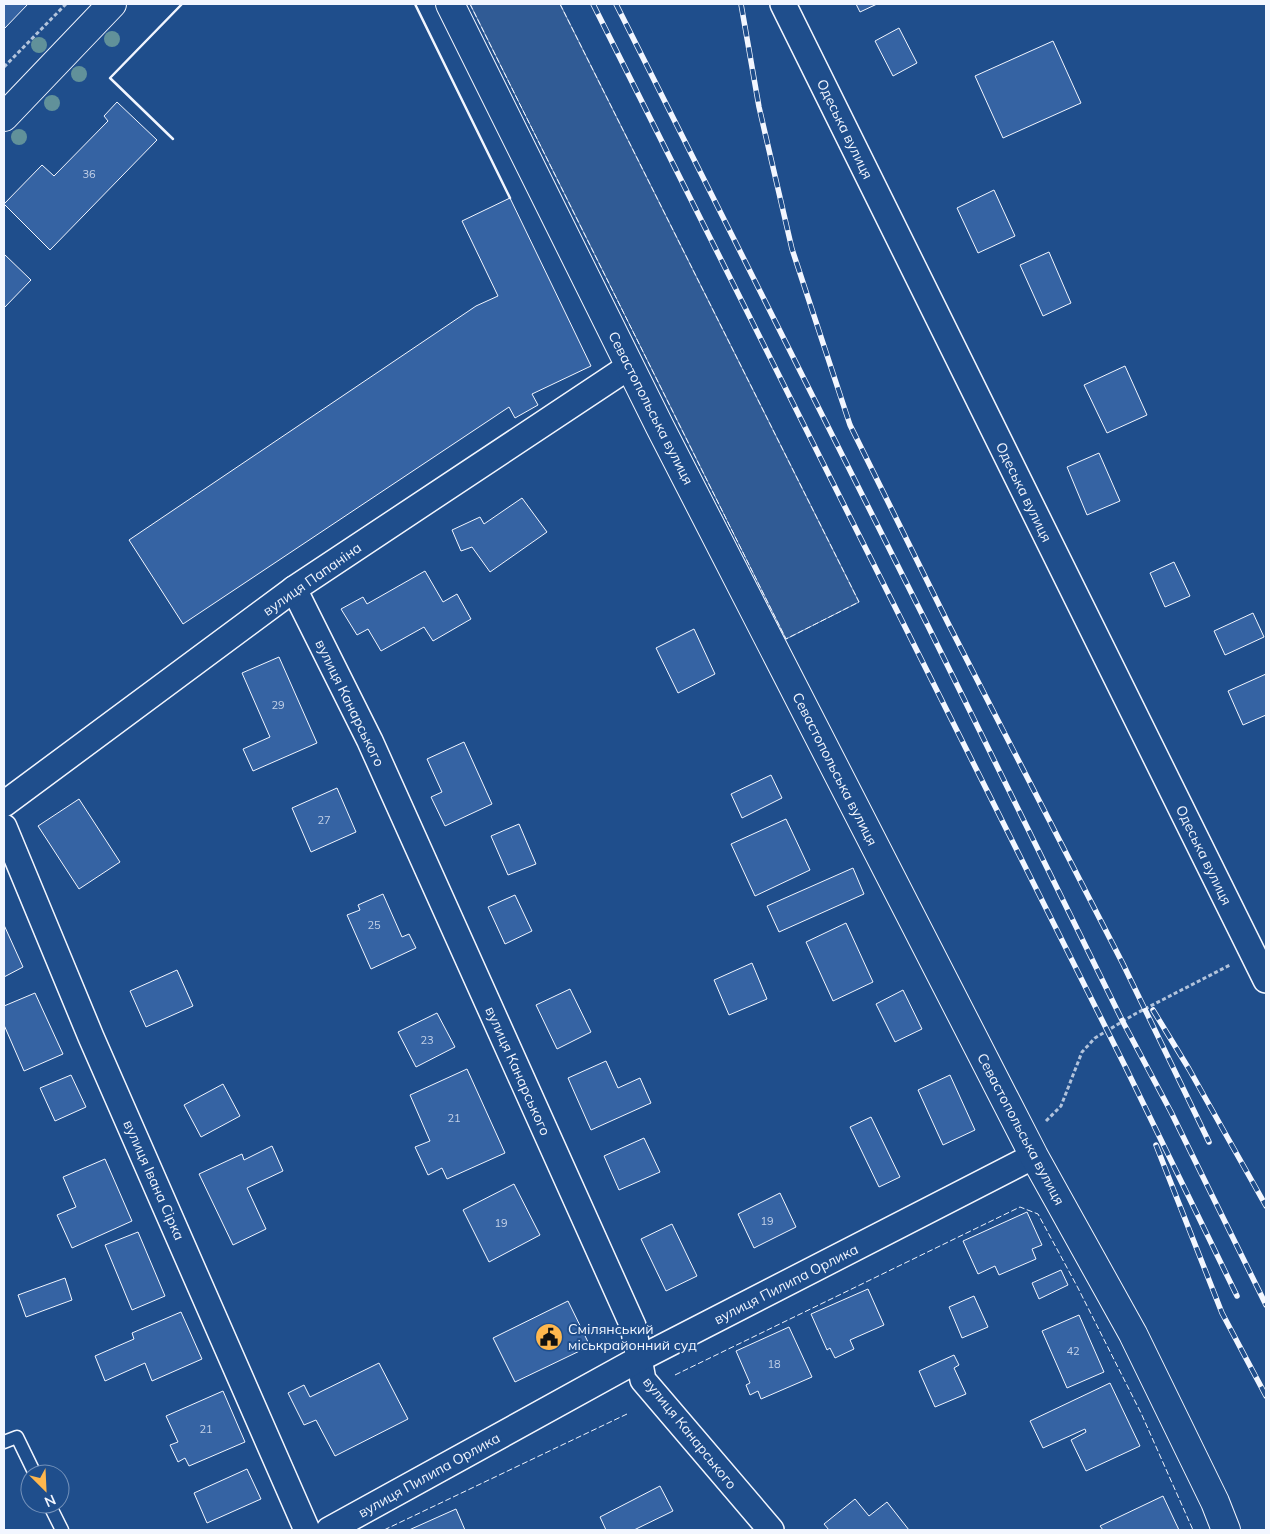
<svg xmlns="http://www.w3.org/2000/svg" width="1270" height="1534" font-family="Mulish,sans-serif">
<rect width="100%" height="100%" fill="#1f4e8c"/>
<path fill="#305b95" stroke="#a8bbd7" d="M470,4H560L859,602L786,639Z"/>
<g fill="#3563a3" stroke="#f2f6ff">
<path d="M4,4H28L4,29Z"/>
<path d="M856,4H877L860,12Z"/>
<path d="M899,28L917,63L893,76L875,41Z"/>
<path d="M1053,41L1081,103L1003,138L975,76Z"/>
<path d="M117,102L157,140L50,250L4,204L42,165L54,176L108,121L104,116Z"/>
<path d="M994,190L1015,236L978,253L957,208Z"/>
<path d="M510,198L591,366L532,394L538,405L515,418L509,407L183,624L129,540L476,306L498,296L462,221Z"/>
<path d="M1049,252L1071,303L1043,316L1020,265Z"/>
<path d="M4,254L31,280L4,308Z"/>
<path d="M1125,366L1147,415L1107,433L1084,385Z"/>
<path d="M1099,453L1120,501L1087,515L1067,467Z"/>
<path d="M522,498L547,532L490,572L472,547L461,551L452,530L480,517L484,524Z"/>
<path d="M1174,562L1190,596L1165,607L1150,573Z"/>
<path d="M425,571L443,602L457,594L471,619L433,641L424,627L381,651L368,629L357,635L341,609L363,597L367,604Z"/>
<path d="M1253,613L1264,637L1225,655L1214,631Z"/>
<path d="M694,629L715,674L678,693L656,648Z"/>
<path d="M279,657L317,743L253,771L243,749L270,737L242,673Z"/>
<path d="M1266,674V715L1243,725L1228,691Z"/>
<path d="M464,742L492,804L445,826L431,797L442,792L427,759Z"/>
<path d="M771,775L782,798L742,818L731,794Z"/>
<path d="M337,788L356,832L311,852L292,808Z"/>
<path d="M79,799L120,862L79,889L38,826Z"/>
<path d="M786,819L810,870L755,896L731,844Z"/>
<path d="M519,824L536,864L508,875L491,836Z"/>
<path d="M853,868L864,894L779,932L767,906Z"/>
<path d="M383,894L402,937L409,934L416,948L371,969L347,915L360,910L358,905Z"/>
<path d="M515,895L532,931L505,944L488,907Z"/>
<path d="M846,923L873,982L833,1001L806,942Z"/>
<path d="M4,925L23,967L4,977Z"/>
<path d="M752,963L767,999L729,1015L714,980Z"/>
<path d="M177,970L193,1006L146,1027L130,991Z"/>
<path d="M570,989L591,1032L557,1049L536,1005Z"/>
<path d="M903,990L922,1029L895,1042L876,1004Z"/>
<path d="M35,993L63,1054L24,1071L4,1025V1006Z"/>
<path d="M437,1013L455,1047L416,1067L398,1032Z"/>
<path d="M606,1061L618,1088L640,1078L651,1103L591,1130L568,1078Z"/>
<path d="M467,1069L505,1153L447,1179L442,1168L428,1175L415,1147L430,1141L410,1095Z"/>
<path d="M71,1075L86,1107L55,1121L40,1088Z"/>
<path d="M950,1075L975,1130L943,1145L918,1090Z"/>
<path d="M223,1084L240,1116L201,1137L184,1105Z"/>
<path d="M871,1117L900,1177L879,1187L850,1127Z"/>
<path d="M644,1138L660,1172L619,1190L604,1156Z"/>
<path d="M272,1146L283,1171L247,1188L266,1229L233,1245L199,1174L242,1154L244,1160Z"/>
<path d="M105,1159L132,1221L72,1248L57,1215L76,1207L63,1177Z"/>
<path d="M514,1184L540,1235L489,1262L463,1210Z"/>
<path d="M780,1193L796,1227L754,1248L738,1214Z"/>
<path d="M1027,1212L1042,1245L1032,1249L1036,1259L999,1275L995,1266L978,1274L963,1241Z"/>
<path d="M672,1224L697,1276L666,1291L641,1239Z"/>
<path d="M138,1232L165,1296L132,1310L105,1245Z"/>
<path d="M1061,1270L1068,1285L1039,1299L1032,1283Z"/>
<path d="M65,1278L72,1300L26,1317L18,1295Z"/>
<path d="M868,1289L884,1325L850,1340L854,1349L835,1358L830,1348L827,1350L811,1314Z"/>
<path d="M974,1296L988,1327L962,1338L949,1307Z"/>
<path d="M568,1301L590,1346L515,1382L493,1338Z"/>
<path d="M181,1312L202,1359L152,1381L145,1363L105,1381L95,1356L134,1339L132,1333Z"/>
<path d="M1079,1315L1104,1372L1067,1388L1042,1331Z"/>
<path d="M789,1327L812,1377L761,1399L758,1391L750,1395L746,1385L750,1383L736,1351Z"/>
<path d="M954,1355L959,1365L954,1368L966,1394L935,1407L919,1371Z"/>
<path d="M379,1363L408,1419L335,1456L316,1420L304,1425L288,1393L304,1385L310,1397Z"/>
<path d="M1110,1383L1140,1446L1086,1471L1071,1440L1086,1432L1085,1429L1043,1448L1030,1421Z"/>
<path d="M223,1391L245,1442L189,1466L185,1458L178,1462L170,1445L178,1442L166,1416Z"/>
<path d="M247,1469L261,1499L207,1523L194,1493Z"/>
<path d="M660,1486L673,1511L634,1530H606L600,1517Z"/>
<path d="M1163,1496L1179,1530H1103L1100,1526Z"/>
<path d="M855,1499L869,1516L887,1502L909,1530H829L824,1524Z"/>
<path d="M456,1509L465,1530H409Z"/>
</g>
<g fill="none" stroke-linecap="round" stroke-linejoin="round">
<g stroke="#f2f6ff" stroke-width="15">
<g id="service">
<path d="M4,1442L17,1437L35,1474"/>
<path d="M49,1504L62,1530"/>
</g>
</g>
<g stroke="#f2f6ff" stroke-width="28">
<g id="minor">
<path d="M783,4L1266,980"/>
<path d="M294,589L370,741L633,1326L643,1380L771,1530"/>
<path d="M4,804L294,589L630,366"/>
<path d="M4,827L91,1037L307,1530"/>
<path d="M329,1530L639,1359L1034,1156"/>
</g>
</g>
<g stroke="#f2f6ff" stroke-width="30">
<path id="secondary" d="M4,117L112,4"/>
</g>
<g stroke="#f2f6ff" stroke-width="30">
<path id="primary" d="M450,4L660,427L1034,1156L1133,1334L1215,1502L1226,1530"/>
</g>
<g stroke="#b3c4dc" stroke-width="3" stroke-dasharray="4 2.5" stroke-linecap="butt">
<path d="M4,67L66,4"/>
<path d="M1046,1121L1061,1106L1082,1052L1095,1038L1135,1014L1230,965"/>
</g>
<use href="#service" stroke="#1f4e8c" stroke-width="12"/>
<use href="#minor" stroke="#1f4e8c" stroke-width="25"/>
<use href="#secondary" stroke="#1f4e8c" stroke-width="28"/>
<use href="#primary" stroke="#1f4e8c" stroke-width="28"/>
<g stroke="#f2f6ff" stroke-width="5.5">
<g id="rail">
<path d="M593,4L1125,1066L1237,1296"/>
<path d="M616,4L928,626L1123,1022L1171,1112L1266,1305"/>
<path d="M741,4L759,107L792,249L850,425L948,623L1123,964L1209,1142"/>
<path d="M1153,1010L1189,1069L1266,1206"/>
<path d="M1156,1145L1222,1313L1266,1396"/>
</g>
</g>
<use href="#rail" stroke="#1f4e8c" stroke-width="4" stroke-dasharray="11" stroke-linecap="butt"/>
<g stroke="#f2f6ff" stroke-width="1" stroke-dasharray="6 2.5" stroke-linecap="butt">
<path d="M470,4L786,639L859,602L560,4"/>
<path d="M675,1375L1020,1207L1038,1214L1078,1288L1141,1413L1193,1530"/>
<path d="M384,1530L627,1414"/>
</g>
<g stroke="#f2f6ff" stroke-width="2.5">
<path d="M415,4L510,198"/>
<path d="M173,139L110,78L182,4"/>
</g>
</g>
<g fill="#61919a">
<circle cx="112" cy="39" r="8"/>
<circle cx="39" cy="45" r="8"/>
<circle cx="79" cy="74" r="8"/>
<circle cx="52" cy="103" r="8"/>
<circle cx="19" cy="137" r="8"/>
</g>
<defs>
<g id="civic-disc" transform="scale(1.4375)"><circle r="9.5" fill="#ffb74d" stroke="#1f4e8c"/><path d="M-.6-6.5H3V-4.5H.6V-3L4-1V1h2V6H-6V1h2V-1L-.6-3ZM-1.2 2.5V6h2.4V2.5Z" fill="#111"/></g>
</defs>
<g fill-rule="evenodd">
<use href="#civic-disc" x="549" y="1337"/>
</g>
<g text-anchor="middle" stroke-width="4" stroke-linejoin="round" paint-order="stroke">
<g font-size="11" fill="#c3d1e8">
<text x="89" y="178">36</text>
<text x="278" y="709">29</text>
<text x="324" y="824">27</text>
<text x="374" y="929">25</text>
<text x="427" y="1044">23</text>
<text x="454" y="1122">21</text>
<text x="767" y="1225">19</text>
<text x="501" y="1227">19</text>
<text x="1073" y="1355">42</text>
<text x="774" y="1368">18</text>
<text x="206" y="1433">21</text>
</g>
<g font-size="14" fill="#f2f6ff" stroke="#1f4e8c">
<text transform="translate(845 129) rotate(64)" y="5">Одеська вулиця</text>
<text transform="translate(651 408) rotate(63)" y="5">Севастопольська вулиця</text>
<text transform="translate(1024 492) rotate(64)" y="5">Одеська вулиця</text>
<text transform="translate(312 579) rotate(-35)" y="5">вулиця Папаніна</text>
<text transform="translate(350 703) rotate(64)" y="5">вулиця Канарського</text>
<text transform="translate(835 769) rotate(63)" y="5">Севастопольська вулиця</text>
<text transform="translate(1204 855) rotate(64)" y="5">Одеська вулиця</text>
<text transform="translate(518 1071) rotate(66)" y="5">вулиця Канарського</text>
<text transform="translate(1021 1129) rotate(62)" y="5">Севастопольська вулиця</text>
<text transform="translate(154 1180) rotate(66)" y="5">вулиця Івана Сірка</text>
<text transform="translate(786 1284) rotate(-27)" y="5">вулиця Пилипа Орлика</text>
<text transform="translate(690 1433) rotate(51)" y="5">вулиця Канарського</text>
<text transform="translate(429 1475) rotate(-29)" y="5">вулиця Пилипа Орлика</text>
</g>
<g font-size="14" fill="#f2f6ff" stroke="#1f4e8c" text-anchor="start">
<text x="568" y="1334">Смілянський<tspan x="568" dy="16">міськрайонний суд</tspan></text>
</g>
</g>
<rect width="1270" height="1534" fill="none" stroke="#f2f6ff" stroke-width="10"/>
<g transform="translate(45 1489) rotate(156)"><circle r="24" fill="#1f4e8c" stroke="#7391ba"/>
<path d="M0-4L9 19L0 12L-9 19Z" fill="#ffb74d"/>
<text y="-8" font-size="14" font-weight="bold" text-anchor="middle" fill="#f2f6ff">N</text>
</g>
</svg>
